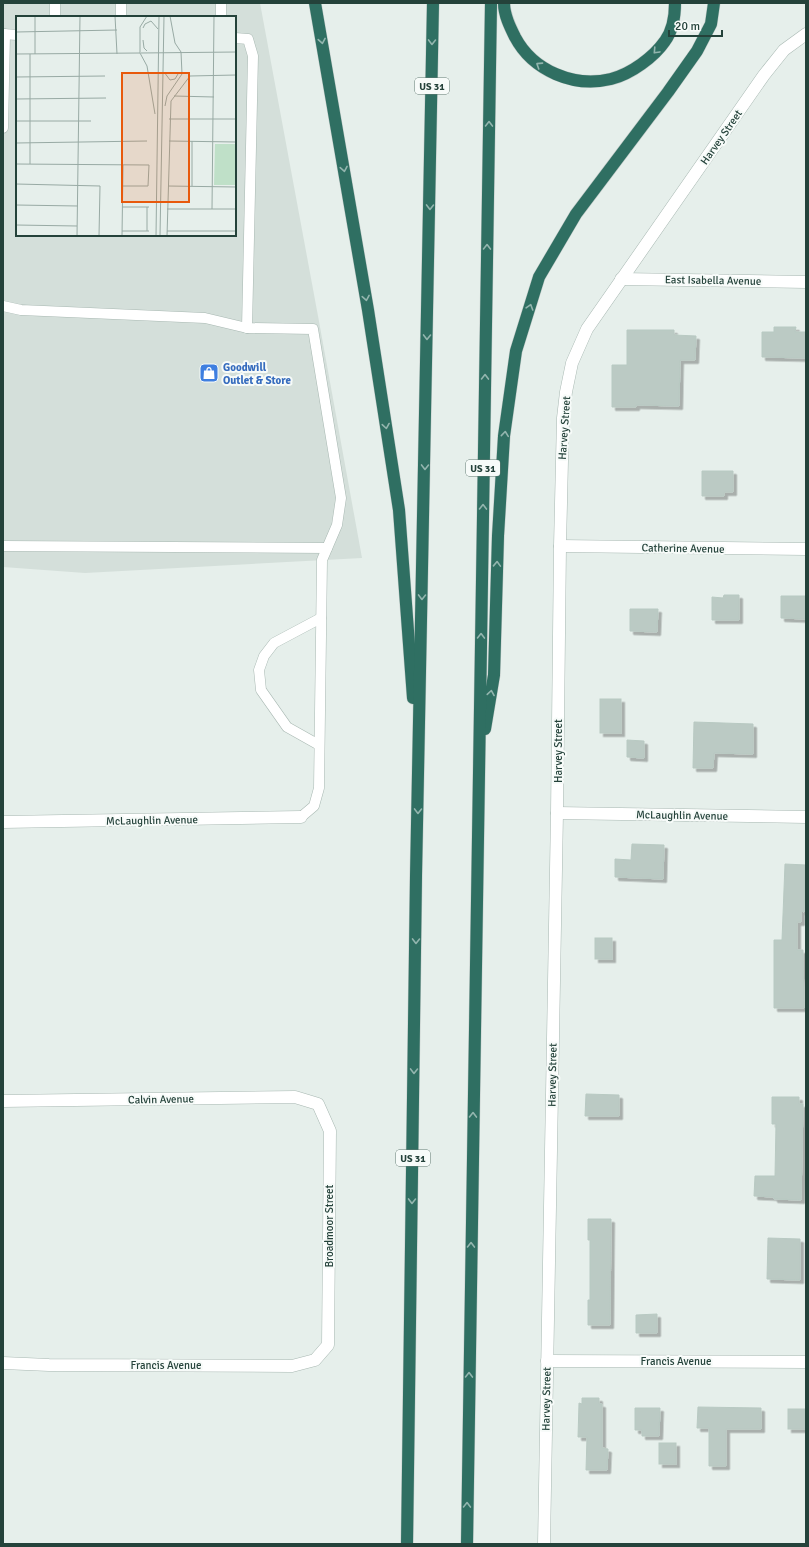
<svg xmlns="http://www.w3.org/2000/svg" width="809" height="1547" font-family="Signika,sans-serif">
<defs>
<filter id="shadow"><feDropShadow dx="3.5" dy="3.5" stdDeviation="0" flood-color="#0004"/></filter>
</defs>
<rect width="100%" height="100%" fill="#e6efeb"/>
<path fill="#d4dfda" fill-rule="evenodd" d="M3,3H260L318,316L362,558L85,573L3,567ZM17,17H235V235H17Z"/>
<g fill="#bbcac4" stroke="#b8c9c2" filter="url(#shadow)">
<path d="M774,327H796L795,332H806V358L762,357V332H774Z"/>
<path d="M627,330H674V335L696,336L695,360H680L679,406L636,405V407H612V365H627Z"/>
<path d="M702,471H733V492H724V496H702Z"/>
<path d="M724,595H739V620H712V597L723,598Z"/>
<path d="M781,596H806V619L781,618Z"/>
<path d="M630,609H658L657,632L630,631Z"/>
<rect x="600" y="699" width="21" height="34"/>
<path d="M694,722L753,724V754L714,753L713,768H693Z"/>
<path d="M627,740L644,741V758L627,757Z"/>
<path d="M632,844L664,845L663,879L615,877V859L631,860Z"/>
<path d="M785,864L806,865L804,912L801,911V922H797V950H803L804,1008H774V940H782Z"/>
<rect x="595" y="938" width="17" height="21"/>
<path d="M586,1094L619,1095V1116H585Z"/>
<path d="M772,1097H799V1104H803L801,1200L774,1199V1197L754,1196L755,1176H775L776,1124H772Z"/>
<path d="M588,1219H611L610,1325H588V1300H590V1240H588Z"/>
<path d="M768,1238L800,1239V1280L767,1279Z"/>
<path d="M657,1314V1333H636V1315Z"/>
<path d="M582,1398H599V1404H602V1448L608,1449L607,1470H586L587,1437H578L579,1403L582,1404Z"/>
<path d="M698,1407L761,1408V1429H726V1466H709V1428H697Z"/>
<path d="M635,1408H660L659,1436H642V1430H635Z"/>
<rect x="788" y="1409" width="18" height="20"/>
<rect x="659" y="1443" width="17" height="21"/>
</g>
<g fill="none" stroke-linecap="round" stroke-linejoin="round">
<g stroke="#a8b8b2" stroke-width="11">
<g id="service">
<path d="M221,3V17"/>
<path d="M55,17V3"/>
<path d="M121,17V3"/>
<path d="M3,34L17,35"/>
<path d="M235,38L248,39L253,56L247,328"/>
<path d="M3,128L5,34"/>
<path d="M3,306L21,310L205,318L247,328L313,329L341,498L337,525L322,560L319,788L314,806L301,817"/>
<path d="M3,546L327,548"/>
<path d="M319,745L287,727L261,690L259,670L264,656L274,643L321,618"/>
</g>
</g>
<g stroke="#a8b8b2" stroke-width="13">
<g id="minor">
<path d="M621,279L806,282"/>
<path d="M560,546L806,549"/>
<path d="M557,813L806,817"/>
<path d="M3,822L301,817"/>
<path d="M3,1101L295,1097L318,1104L330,1131L328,1345L315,1360L292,1366L49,1365L3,1363"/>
<path d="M547,1361L806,1362"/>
</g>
</g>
<g stroke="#a8b8b2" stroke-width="13">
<path id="tertiary" d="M544,1544L557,813L560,546L563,418L566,392L572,363L587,329L764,75L784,50L806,34"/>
</g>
<g stroke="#c2cac8" stroke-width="13">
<g id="motorway">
<path d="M315,3L368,310L399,510L413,698"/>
<path d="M504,3C504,15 510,27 515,37C533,71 574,88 611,79C631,74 654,57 665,41C673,30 675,15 675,3"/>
<path d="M485,729L494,675L498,536L504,436L516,351L539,277L576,214L668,92L697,51L711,24L714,3"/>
<path d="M407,1544L416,876L433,3"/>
<path d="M467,1544L491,3"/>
</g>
</g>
<use href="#service" stroke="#fff" stroke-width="10"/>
<use href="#minor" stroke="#fff" stroke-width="12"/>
<use href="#tertiary" stroke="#fff" stroke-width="12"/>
<use href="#motorway" stroke="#2f6f62" stroke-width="12"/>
</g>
<defs><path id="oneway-chevron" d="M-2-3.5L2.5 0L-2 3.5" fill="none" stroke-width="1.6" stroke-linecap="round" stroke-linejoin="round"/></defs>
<g stroke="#93b5ae">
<use href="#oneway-chevron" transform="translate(322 41) rotate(80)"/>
<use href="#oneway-chevron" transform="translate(432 42) rotate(91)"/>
<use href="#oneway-chevron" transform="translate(656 51) rotate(133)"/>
<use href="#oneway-chevron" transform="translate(539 65) rotate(-147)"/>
<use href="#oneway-chevron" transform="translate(489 124) rotate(-89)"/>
<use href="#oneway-chevron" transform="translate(344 169) rotate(80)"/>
<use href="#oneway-chevron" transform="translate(430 207) rotate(91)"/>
<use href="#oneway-chevron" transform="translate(487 247) rotate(-89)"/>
<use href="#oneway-chevron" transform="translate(366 298) rotate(80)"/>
<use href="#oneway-chevron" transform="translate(530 307) rotate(-73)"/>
<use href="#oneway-chevron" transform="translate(427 337) rotate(91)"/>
<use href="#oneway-chevron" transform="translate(485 377) rotate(-89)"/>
<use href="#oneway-chevron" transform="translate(386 426) rotate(81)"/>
<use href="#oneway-chevron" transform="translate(505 434) rotate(-84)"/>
<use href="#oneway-chevron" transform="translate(425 467) rotate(91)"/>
<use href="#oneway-chevron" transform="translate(483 507) rotate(-89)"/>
<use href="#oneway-chevron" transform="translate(497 564) rotate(-88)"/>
<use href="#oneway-chevron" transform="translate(422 597) rotate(91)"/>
<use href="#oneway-chevron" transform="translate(481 636) rotate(-89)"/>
<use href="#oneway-chevron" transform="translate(491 693) rotate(-81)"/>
<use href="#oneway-chevron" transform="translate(418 811) rotate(91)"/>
<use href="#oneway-chevron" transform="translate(416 941) rotate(91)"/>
<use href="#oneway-chevron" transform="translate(414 1071) rotate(91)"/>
<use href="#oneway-chevron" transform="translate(473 1115) rotate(-89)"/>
<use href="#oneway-chevron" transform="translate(412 1201) rotate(91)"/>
<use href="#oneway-chevron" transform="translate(471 1245) rotate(-89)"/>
<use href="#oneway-chevron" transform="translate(469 1375) rotate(-89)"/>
<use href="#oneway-chevron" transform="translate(467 1505) rotate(-89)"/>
</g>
<defs>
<g id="shop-square" transform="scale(1)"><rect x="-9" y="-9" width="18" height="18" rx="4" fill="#3f7fe0" stroke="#f7fbf9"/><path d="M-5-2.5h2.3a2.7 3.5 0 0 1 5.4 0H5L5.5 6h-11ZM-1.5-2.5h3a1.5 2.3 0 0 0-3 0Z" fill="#fff"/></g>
</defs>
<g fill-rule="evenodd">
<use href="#shop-square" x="209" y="373"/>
</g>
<g text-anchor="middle" stroke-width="4" stroke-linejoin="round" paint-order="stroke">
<g fill="#f7fbf9" stroke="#637a73" stroke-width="1">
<rect x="415" y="78" width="34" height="16" rx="3"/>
<rect x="466" y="460" width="34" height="16" rx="3"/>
<rect x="396" y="1150" width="34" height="16" rx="3"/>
</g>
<g font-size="10" font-weight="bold" fill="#24423a">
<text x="432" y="90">US 31</text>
<text x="483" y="472">US 31</text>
<text x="413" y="1162">US 31</text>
</g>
<g font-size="11" fill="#24423a" stroke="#f7fbf9">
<text transform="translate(721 137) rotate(-55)" y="4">Harvey Street</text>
<text transform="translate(713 280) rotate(1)" y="4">East Isabella Avenue</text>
<text transform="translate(564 428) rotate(-86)" y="4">Harvey Street</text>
<text transform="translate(683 548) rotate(1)" y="4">Catherine Avenue</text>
<text transform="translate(558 751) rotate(-90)" y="4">Harvey Street</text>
<text transform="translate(682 815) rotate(1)" y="4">McLaughlin Avenue</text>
<text transform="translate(152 820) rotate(-1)" y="4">McLaughlin Avenue</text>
<text transform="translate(552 1075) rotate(-89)" y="4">Harvey Street</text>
<text transform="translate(161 1099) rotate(-1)" y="4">Calvin Avenue</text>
<text transform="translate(329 1226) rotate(-90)" y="4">Broadmoor Street</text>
<text x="676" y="1365">Francis Avenue</text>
<text x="166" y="1369">Francis Avenue</text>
<text transform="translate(546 1399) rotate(-89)" y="4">Harvey Street</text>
</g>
<g font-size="11" font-weight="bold" fill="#366cbe" stroke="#f7fbf9" text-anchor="start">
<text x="223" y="371">Goodwill<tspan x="223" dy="13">Outlet &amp; Store</tspan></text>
</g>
</g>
<g transform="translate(16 16)">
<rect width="220" height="220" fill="#e6efeb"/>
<path d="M199,128H220V169H198Z" fill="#bfe0c8"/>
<path fill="none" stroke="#98aaa4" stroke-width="1" d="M19,0V38M99,0L101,38M131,0L124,11V37L131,50L139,98M127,12L129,8L135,5L142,13M0,16L101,14M127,24L128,32L131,35M125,37L220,36M0,38L124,37M148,56L154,64L159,63L162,58M0,61L89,60M158,80L198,81M0,83L90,82M149,90L151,80L166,58L165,36L159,27L154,0M153,103H220M0,105H75M153,125L220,126M0,127L131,125M0,148L133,149L132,170H106M14,148V38M0,168L84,170L83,220M152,170L220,171M176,170V125M0,189L62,190M106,191H133M131,191V215M151,193H220M196,193L198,0M0,209L61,210M106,215H133M151,215H220M61,220L64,0M106,220L107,149M140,220L143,0M144,220L148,0M151,220L155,85L174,60L220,59"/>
<path fill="#e8590c" fill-opacity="0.15" stroke="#e8590c" stroke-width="2" d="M106,57H173V186H106Z"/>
<rect width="220" height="220" fill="none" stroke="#24423a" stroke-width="2"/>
</g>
<rect width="809" height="1547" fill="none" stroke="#24423a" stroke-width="8"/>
<path d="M669 30v6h53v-6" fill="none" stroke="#24423a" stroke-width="2"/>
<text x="675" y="30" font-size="12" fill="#24423a" stroke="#f7fbf9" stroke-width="3" paint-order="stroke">20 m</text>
</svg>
